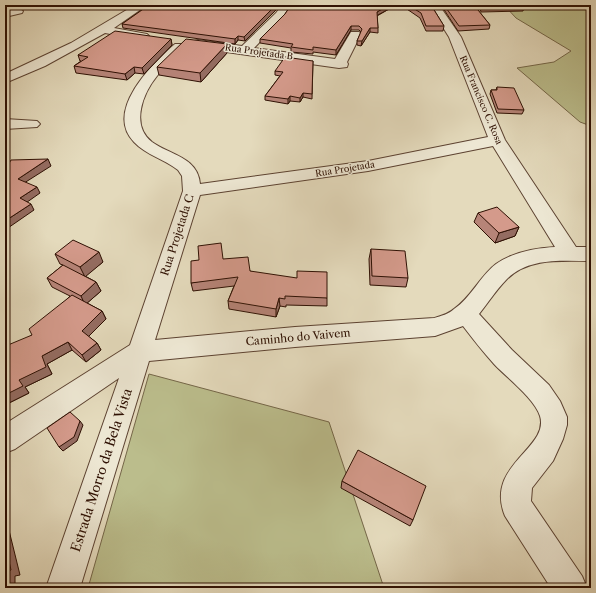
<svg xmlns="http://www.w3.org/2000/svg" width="596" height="593" font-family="'Libre Caslon Text',serif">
<rect width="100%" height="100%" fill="#e4dabc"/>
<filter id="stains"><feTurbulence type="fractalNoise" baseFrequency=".005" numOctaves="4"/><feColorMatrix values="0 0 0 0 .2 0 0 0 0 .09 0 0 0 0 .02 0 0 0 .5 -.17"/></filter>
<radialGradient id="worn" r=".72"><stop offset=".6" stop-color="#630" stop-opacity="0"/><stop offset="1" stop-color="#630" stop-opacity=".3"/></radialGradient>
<g fill="#bbbd8c" stroke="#746648">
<path d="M504,5H591V126L580,122L517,68L554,62L571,51L516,18Z"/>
<path d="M149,374L329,422L384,588H88Z"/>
</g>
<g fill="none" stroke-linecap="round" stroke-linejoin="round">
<g stroke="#5c4231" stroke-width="2">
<g id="minor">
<path d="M135,5H147L114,28L147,34L149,36L147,38L143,40L105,33L45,66L5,83V74L71,43Z"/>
<path d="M282,5H292L284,17L254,48L335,59L351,32H359L361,34L347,62L348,64L347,67L339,68L198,48L194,47L192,44L194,41L198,40L242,46L276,13Z"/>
<path d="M429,5H439L461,37L505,140L576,247H591V261C562,261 528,257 506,280C496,290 488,303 479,314L512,350L549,385L560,401L567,417V425L563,439L553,461L532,488L531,501L582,576L587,588H551L505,516C484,465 550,448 540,416C535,399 506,377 494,364C483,352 473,339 463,326L435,336L295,347L149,361L80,588H46L119,378L15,449L5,453V424L130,345L183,191L182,176L178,170C164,159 146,155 134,142C104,111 152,64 175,44H183L185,47L183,50C174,58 165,66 157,76C143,93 130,125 152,142C170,155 198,157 200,184L368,161L488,137L449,37ZM493,146L555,247C536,248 513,252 496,264C480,276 471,298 454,309C449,314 441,316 434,318L295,327L155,340L200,195L368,171Z"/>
<path d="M18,8L23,11L22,13L5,17V11Z"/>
<path d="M5,119L37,121L40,124L37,127L5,129Z"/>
</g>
</g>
<use href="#minor" fill="#ede7d3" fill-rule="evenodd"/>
</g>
<g fill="#b68478" stroke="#2e1003">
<path d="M149,5H281L245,41L238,40L235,44L123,28L122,24Z"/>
<path d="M291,5H396L377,16L378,28V33L370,32L361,46L357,45V41L361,32L359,30H351L336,55L313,52V54L291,52V48L260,43V39L285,14Z"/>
<path d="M401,5H431L444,26L443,31H426L420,18Z"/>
<path d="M441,5H474L490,25L489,29L458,31Z"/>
<path d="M479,5H522L524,7L523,11L481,12Z"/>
<path d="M171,39L172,45L144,74L135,73L127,80L76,73L74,66L81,61H80L78,55Z"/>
<path d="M227,53L201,82L159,75L157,67Z"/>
<path d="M313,61L312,99L303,97L300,102L290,101L288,104L265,100V96L280,76L275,75V71Z"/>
<path d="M497,87L524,110L522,114L497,113L490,94L491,90H496Z"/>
<path d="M478,213L519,227L515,236L495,243L474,222Z"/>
<path d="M371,249L408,278L406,287L370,285L369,259Z"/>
<path d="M55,254L103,262L85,276L96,282L101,291L87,303L102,311L106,319L88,336L97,343L101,350L86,362L72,350L47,364L52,374L25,387L29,393L5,405L9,350L32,335L70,296L52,287L47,278L63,265L60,264Z"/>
<path d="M250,271L327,298V306L286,305V307L280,306L276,317L229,309L228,301L234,286L193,291L191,283Z"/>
<path d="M342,481L413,520L410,526L341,488Z"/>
</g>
<g fill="#946c61" stroke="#2e1003">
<path d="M276,5H281L245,41L244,37Z"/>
<path d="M389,5H396L376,16L377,12Z"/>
<path d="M351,26V30L336,55V50Z"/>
<path d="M370,28V32L361,46L362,41Z"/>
<path d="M238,36V40L235,44V39Z"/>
<path d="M171,39L172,45L144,74L142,68Z"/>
<path d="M227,44V53L201,82L200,73Z"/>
<path d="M134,67L135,73L127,80L125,74Z"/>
<path d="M303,93V97L300,102V98Z"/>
<path d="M290,96V101L288,104V99Z"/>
<path d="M48,159L51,166L21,185L18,179Z"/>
<path d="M37,187L40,193L23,205L20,198Z"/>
<path d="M31,204L34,210L5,230V221Z"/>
<path d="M519,227L515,236L495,243L499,233Z"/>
<path d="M99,252L103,262L85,277L80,267Z"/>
<path d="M96,282L101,291L85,305L81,296Z"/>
<path d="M279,298L280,306L276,317V309Z"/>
<path d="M102,311L106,319L86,339L82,331Z"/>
<path d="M68,342L72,350L47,364L52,374L25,387L29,393L5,405V395L42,356Z"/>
<path d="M97,343L101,350L86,362L82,355Z"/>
<path d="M80,421L83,425L77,441L63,451L59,447Z"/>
<path d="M5,514L20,575L15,576V588H6Z"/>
</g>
<g fill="#d49a8b" stroke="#2e1003">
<path d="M149,5H276L244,37L238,36L235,39L122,24Z"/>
<path d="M291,5H389L377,12L378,28H370L362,41H357L362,29L359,26H351L336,50L313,47V50L291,47L293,44L260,39L285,14Z"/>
<path d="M408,5H431L444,26H426L421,13Z"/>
<path d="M444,5H474L490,25L459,26Z"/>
<path d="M481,5H522L524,7L482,8Z"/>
<path d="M115,31L171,39L142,68L134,67L125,74L74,66L88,57L78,55Z"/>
<path d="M186,39L227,44L200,73L157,67Z"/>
<path d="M285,57L313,61L312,94L303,93L300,98L290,96L288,99L265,96L283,72L275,71Z"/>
<path d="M497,87L514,88L524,110L498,109L491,90H497Z"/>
<path d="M48,159L18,179L37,187L20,198L31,204L5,221V167H7L11,160Z"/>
<path d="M497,207L519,227L499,233L478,213Z"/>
<path d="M73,240L99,252L80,267L55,254Z"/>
<path d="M221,243L223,259L248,257L250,271L297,278V271L327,272V298L285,296V299L279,298L276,309L228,301L238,277L191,283V261L199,260L198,246Z"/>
<path d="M371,249L405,251L408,278L372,276Z"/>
<path d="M63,265L96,282L81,296L47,278Z"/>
<path d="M72,295L102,311L82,331L97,343L82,355L68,342L42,356L46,367L19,380L23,386L5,395V352L9,350L8,345L32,335L29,329Z"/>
<path d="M70,412L80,421L74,437L59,447L47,428Z"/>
<path d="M358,450L426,486L413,520L342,481Z"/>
<path d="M5,544L11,570L6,572V588H5Z"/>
</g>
<g text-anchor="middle" stroke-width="3" stroke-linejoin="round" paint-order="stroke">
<g font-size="9" fill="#2e1003" stroke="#ede7d3">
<text transform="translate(259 52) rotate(8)" y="3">Rua Projetada B</text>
<text transform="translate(481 100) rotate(67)" y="3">Rua Francisco C. Rosa</text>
<text transform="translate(345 169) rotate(-9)" y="3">Rua Projetada</text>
</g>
<g font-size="11" fill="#2e1003" stroke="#ede7d3">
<text transform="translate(177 235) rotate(-72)" y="4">Rua Projetada C</text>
<text transform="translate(298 337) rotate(-5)" y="4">Caminho do Vaivem</text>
</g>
<g font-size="13" fill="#2e1003" stroke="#ede7d3">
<text transform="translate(101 470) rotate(-72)" y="5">Estrada Morro da Bela Vista</text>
</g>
</g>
<rect width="596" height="593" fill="none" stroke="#e4dabc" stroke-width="20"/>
<rect x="6" y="6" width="584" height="581" fill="none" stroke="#2e1003" stroke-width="2"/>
<rect x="10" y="10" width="576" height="573" fill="none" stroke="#2e1003"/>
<rect width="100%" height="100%" filter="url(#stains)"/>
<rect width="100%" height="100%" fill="url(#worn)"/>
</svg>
